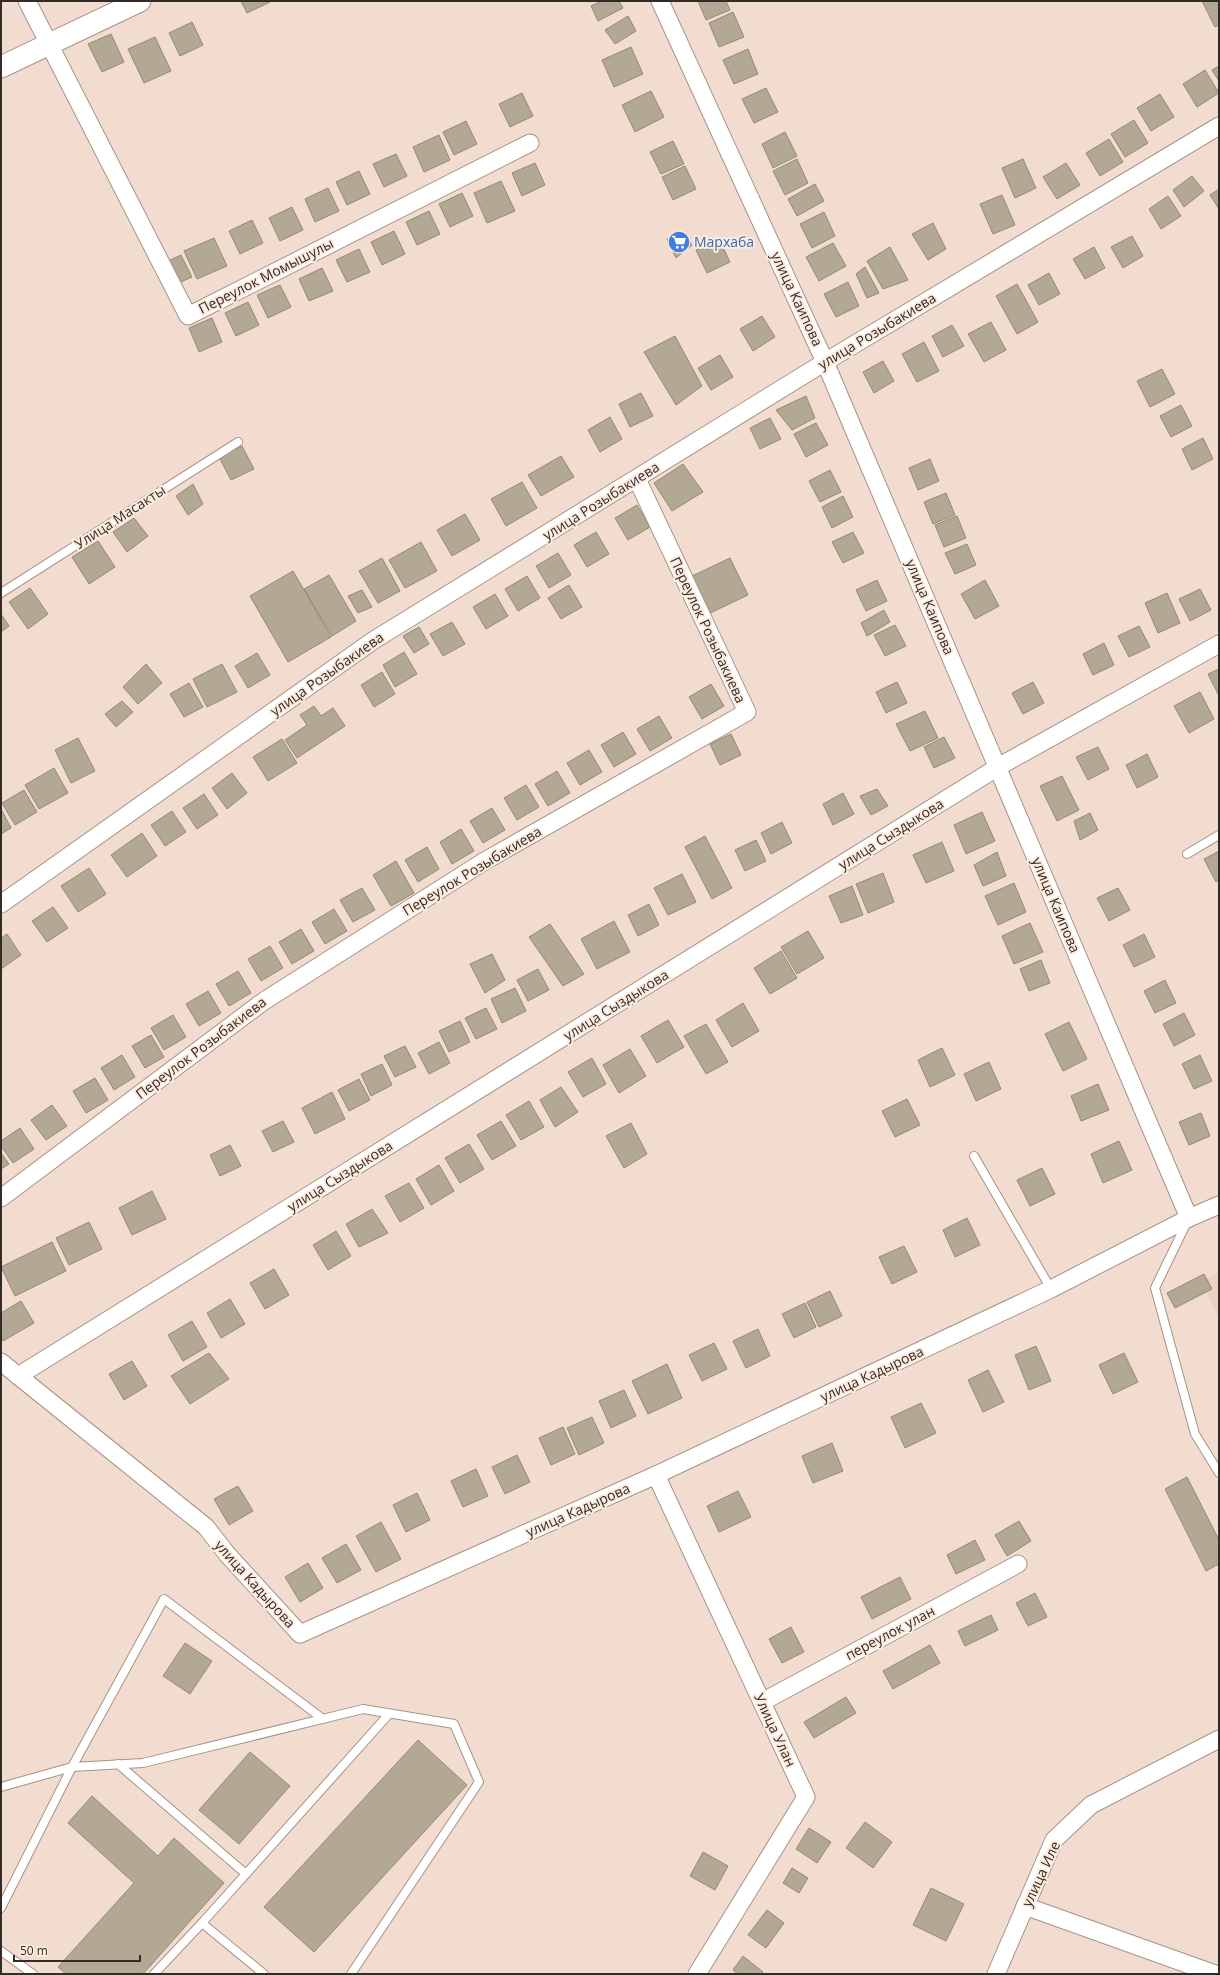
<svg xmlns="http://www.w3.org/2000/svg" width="1220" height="1975" font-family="'Open Sans',sans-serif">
<rect width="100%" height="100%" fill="#f2dccf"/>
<path fill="#eed1bf" d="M1219,1272V1319L1201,1281Z"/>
<g fill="#b3a894" stroke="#948976">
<path d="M241,1H269L270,2L247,13Z"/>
<path d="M602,1H619L623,8L598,21L591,6Z"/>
<path d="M698,1H726L730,10L706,20Z"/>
<path d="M1202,1H1219V25L1215,27Z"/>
<path d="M733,12L744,37L719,47L709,23Z"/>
<path d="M628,16L636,31L615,44L605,30Z"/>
<path d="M192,22L203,45L180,56L169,33Z"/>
<path d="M111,34L124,62L102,72L88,44Z"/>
<path d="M155,37L171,71L144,83L128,49Z"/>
<path d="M631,47L643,74L614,87L602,60Z"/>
<path d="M748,49L758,74L734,84L723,60Z"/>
<path d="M1219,66V81L1212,70Z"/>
<path d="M1205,70L1219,93L1197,107L1183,84Z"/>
<path d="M766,88L778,112L754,123L742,99Z"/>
<path d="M651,91L664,117L635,132L622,105Z"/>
<path d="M522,93L533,116L510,127L499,104Z"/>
<path d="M1160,94L1174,117L1151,131L1137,108Z"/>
<path d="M1134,120L1148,143L1125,157L1111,134Z"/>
<path d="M466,121L477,144L454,155L443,132Z"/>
<path d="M785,132L797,156L773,168L762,144Z"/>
<path d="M439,135L450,160L424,172L413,147Z"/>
<path d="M1109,139L1123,162L1100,176L1086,153Z"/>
<path d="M673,141L684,164L661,174L650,152Z"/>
<path d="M396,154L407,176L384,187L373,164Z"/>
<path d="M797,159L808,183L785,195L773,171Z"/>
<path d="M1023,159L1036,188L1015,198L1002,168Z"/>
<path d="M535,163L545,185L522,196L512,173Z"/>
<path d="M1066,163L1080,185L1057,199L1043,177Z"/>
<path d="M685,166L696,189L673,200L662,177Z"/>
<path d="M359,171L370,194L347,205L336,182Z"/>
<path d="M1192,176L1204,191L1184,207L1173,190Z"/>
<path d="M501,181L515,211L487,223L474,193Z"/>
<path d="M815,184L824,201L797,216L788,199Z"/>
<path d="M328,188L339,211L315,222L305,199Z"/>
<path d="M1219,189V209L1210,195Z"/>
<path d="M462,193L473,216L450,227L439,204Z"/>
<path d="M1002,195L1015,225L993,234L980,204Z"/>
<path d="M1168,196L1181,216L1161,229L1149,209Z"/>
<path d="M292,207L303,230L280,241L269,218Z"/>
<path d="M429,211L440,234L417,245L406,222Z"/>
<path d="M824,212L835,236L812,248L800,224Z"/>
<path d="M252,220L263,243L240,254L229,231Z"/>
<path d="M933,223L946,249L928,260L912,234Z"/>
<path d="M394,231L405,254L382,265L371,242Z"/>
<path d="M683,232L692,245L676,258L667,239Z"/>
<path d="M1132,236L1143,256L1123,268L1111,247Z"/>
<path d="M214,238L227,266L197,279L184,251Z"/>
<path d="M719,239L730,262L707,273L696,250Z"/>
<path d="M833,243L846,266L819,281L806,257Z"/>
<path d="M890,247L908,280L883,289L867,261Z"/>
<path d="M1094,247L1105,268L1085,279L1073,259Z"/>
<path d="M359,249L370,272L347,282L336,260Z"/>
<path d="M181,255L192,277L174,285L164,263Z"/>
<path d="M865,267L879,293L867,298L856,274Z"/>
<path d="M322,268L333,291L309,301L299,279Z"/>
<path d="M1049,273L1060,294L1039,305L1028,285Z"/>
<path d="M848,282L859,306L836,317L824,294Z"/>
<path d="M1017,284L1038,322L1017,334L996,296Z"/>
<path d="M280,285L291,307L268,318L257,295Z"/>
<path d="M248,302L259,325L236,336L225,313Z"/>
<path d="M762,316L775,337L753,351L740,329Z"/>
<path d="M212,318L222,342L199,352L189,328Z"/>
<path d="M991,322L1006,350L984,362L968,334Z"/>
<path d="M952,325L964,346L943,357L932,336Z"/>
<path d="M675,336L702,386L676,405L644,352Z"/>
<path d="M924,342L939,371L917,382L902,354Z"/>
<path d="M720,355L733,377L711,390L698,368Z"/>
<path d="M883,361L894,381L874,393L863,372Z"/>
<path d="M1162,369L1175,394L1150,407L1137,381Z"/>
<path d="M641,393L653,416L630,427L619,404Z"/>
<path d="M806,396L815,418L792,430L776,410Z"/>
<path d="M1181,405L1192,426L1171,437L1160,416Z"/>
<path d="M610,417L622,439L600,452L588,430Z"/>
<path d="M770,418L781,439L760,449L750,428Z"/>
<path d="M816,423L828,445L806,457L794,434Z"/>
<path d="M1203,438L1213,459L1192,470L1182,449Z"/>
<path d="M242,446L254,469L231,480L219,457Z"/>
<path d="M561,456L574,477L541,496L528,475Z"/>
<path d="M930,459L939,481L918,490L909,468Z"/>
<path d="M683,464L703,492L672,511L654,483Z"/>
<path d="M830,470L841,492L820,502L809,481Z"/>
<path d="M522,482L537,508L506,526L491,499Z"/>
<path d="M193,484L203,504L188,515L176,496Z"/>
<path d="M946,493L955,515L933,524L924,502Z"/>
<path d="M843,496L853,517L832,528L822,507Z"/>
<path d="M637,505L650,527L628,540L615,518Z"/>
<path d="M465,514L480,540L452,556L437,530Z"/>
<path d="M957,516L966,538L944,547L935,525Z"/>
<path d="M134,518L148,536L127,552L113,532Z"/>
<path d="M596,532L609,554L587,567L574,545Z"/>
<path d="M853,532L864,553L843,563L832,542Z"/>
<path d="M98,541L115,567L89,584L72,557Z"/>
<path d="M421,542L437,571L405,588L389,560Z"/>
<path d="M967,544L976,565L955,574L945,553Z"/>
<path d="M558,553L571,575L549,588L536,566Z"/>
<path d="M382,558L400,591L378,603L359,571Z"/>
<path d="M730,558L748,595L708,614L690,577Z"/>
<path d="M293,571L331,637L288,662L250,596Z"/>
<path d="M329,575L356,621L332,636L304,589Z"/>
<path d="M527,576L540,598L518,611L505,589Z"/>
<path d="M877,580L887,601L866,611L856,590Z"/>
<path d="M985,580L999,606L975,619L961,594Z"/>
<path d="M569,585L582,607L561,619L548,598Z"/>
<path d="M30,588L48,614L28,629L9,602Z"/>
<path d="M1200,589L1211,610L1190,621L1179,599Z"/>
<path d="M362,590L372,607L358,613L348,596Z"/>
<path d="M1167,593L1180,623L1158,633L1145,603Z"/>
<path d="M495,594L508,616L486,629L473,607Z"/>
<path d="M884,610L890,622L867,636L861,623Z"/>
<path d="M1,614L9,626L1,632Z"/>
<path d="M452,622L465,644L443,656L430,634Z"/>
<path d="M895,625L906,646L885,656L874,635Z"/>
<path d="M1139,626L1150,647L1129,657L1118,636Z"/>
<path d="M419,627L429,644L414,653L403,636Z"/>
<path d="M1104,643L1114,665L1093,675L1083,654Z"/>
<path d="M404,652L417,674L395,687L383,665Z"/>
<path d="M257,653L270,675L248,688L235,666Z"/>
<path d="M146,664L162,683L138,704L123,687Z"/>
<path d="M222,664L237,692L207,707L193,679Z"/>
<path d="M1219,669V696L1208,674Z"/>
<path d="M382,672L395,694L374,707L361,685Z"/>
<path d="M897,682L907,703L886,713L876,692Z"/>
<path d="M1033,682L1044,703L1023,714L1012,693Z"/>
<path d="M189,683L203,707L184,717L170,694Z"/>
<path d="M711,684L724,706L702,719L689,697Z"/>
<path d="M1200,692L1214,719L1189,733L1174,706Z"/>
<path d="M122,701L133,712L116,727L105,714Z"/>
<path d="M314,706L321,716L333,708L345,726L297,758L285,740L307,725L300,715Z"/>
<path d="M925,711L938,738L910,751L896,724Z"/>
<path d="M659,716L672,738L650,751L637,729Z"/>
<path d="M623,732L636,754L614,767L601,745Z"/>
<path d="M731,734L741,755L720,765L710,744Z"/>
<path d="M944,737L955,758L934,768L924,747Z"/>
<path d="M78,738L95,771L71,783L55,750Z"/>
<path d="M282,739L297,763L268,781L253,757Z"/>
<path d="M1098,747L1109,769L1088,780L1076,757Z"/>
<path d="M589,750L602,772L580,785L567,763Z"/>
<path d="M1147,754L1158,777L1137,788L1126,765Z"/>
<path d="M54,768L68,793L39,809L25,785Z"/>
<path d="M557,771L570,793L548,806L535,784Z"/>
<path d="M232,773L247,793L227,809L212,788Z"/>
<path d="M1062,776L1079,810L1057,821L1040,786Z"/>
<path d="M526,785L539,807L517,820L504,798Z"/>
<path d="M877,789L888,806L871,815L860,796Z"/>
<path d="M24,790L37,812L15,825L2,803Z"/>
<path d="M843,793L854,814L833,825L823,804Z"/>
<path d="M204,794L218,815L197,829L183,808Z"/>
<path d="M492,808L505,830L483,843L470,821Z"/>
<path d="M1,809L11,828L1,834Z"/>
<path d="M172,811L186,832L165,846L151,825Z"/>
<path d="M982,812L995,841L966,854L954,825Z"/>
<path d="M1090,813L1098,830L1080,840L1074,821Z"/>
<path d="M782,822L792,843L771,854L761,833Z"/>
<path d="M461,829L474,851L452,864L440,842Z"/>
<path d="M142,833L157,856L127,877L111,855Z"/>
<path d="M705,836L732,888L712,899L685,847Z"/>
<path d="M756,840L766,861L745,871L735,850Z"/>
<path d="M942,842L954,871L926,883L913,855Z"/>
<path d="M427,847L439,869L418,882L405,860Z"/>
<path d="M1219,851V880L1216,882L1204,859Z"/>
<path d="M997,852L1006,876L983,886L974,865Z"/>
<path d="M396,861L414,893L391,906L373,875Z"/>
<path d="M89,868L106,894L78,912L61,886Z"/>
<path d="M883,873L894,902L868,913L856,884Z"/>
<path d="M682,874L696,902L668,915L654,888Z"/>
<path d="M1014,883L1026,912L998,925L985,896Z"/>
<path d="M852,886L863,915L841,923L829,896Z"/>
<path d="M362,888L375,910L353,922L340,900Z"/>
<path d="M1118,888L1130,910L1109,921L1097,898Z"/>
<path d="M649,904L659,925L638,936L628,915Z"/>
<path d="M53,907L68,928L47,942L32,921Z"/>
<path d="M334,909L347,931L325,944L312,922Z"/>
<path d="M614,921L630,952L597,969L581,939Z"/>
<path d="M1030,923L1043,952L1014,964L1002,936Z"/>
<path d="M550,924L584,974L563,986L529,937Z"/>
<path d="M301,929L314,951L292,964L279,942Z"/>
<path d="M808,931L824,958L797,974L781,947Z"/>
<path d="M7,934L21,955L1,969V938Z"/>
<path d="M1144,934L1155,957L1134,967L1123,945Z"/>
<path d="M270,946L283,968L261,981L248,959Z"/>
<path d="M781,951L797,978L770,994L754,968Z"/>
<path d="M492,954L505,980L485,993L470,964Z"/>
<path d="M1041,960L1050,983L1029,991L1020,969Z"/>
<path d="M538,969L549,990L528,1001L517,980Z"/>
<path d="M238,971L251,993L229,1006L216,984Z"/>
<path d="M1165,980L1176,1003L1155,1013L1144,991Z"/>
<path d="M515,988L526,1011L502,1023L491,999Z"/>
<path d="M208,991L221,1013L199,1026L186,1004Z"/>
<path d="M743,1003L759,1031L732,1047L716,1020Z"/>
<path d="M486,1008L497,1029L476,1039L465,1018Z"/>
<path d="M1184,1013L1195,1035L1174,1046L1163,1024Z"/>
<path d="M173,1015L186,1037L164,1050L151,1028Z"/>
<path d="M668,1020L684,1047L657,1063L641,1036Z"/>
<path d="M460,1021L470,1042L449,1052L439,1031Z"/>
<path d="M1069,1022L1087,1059L1063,1071L1045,1034Z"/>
<path d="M706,1024L728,1062L706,1074L684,1036Z"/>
<path d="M151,1035L164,1057L145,1068L132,1046Z"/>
<path d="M439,1042L450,1063L429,1074L418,1053Z"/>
<path d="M405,1046L416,1067L395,1077L384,1056Z"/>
<path d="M942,1048L955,1075L930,1087L918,1060Z"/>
<path d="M630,1049L646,1076L619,1093L603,1065Z"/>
<path d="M122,1055L135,1077L114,1090L101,1068Z"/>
<path d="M1200,1055L1212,1081L1194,1089L1182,1064Z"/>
<path d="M592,1058L606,1084L583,1097L568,1072Z"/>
<path d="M989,1062L1001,1089L976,1101L964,1074Z"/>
<path d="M382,1064L392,1085L371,1096L361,1074Z"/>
<path d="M95,1078L108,1100L86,1113L73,1091Z"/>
<path d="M359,1079L370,1100L349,1111L338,1090Z"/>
<path d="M1098,1084L1109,1110L1081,1121L1071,1096Z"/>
<path d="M561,1087L578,1112L555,1127L540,1100Z"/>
<path d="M332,1092L345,1119L315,1134L302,1108Z"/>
<path d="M907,1099L920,1125L895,1137L882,1111Z"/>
<path d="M529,1101L544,1127L521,1140L506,1115Z"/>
<path d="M52,1105L67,1126L46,1140L31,1120Z"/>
<path d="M1201,1113L1210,1136L1189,1145L1179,1122Z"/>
<path d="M283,1121L294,1142L273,1152L262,1131Z"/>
<path d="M501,1121L516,1146L492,1160L477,1135Z"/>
<path d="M631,1123L647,1154L624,1168L606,1136Z"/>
<path d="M20,1128L34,1149L13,1163L1,1146V1141Z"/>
<path d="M1119,1141L1132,1170L1103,1183L1091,1154Z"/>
<path d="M469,1144L484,1169L460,1183L445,1158Z"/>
<path d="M230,1145L241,1166L220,1176L210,1155Z"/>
<path d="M1,1153L9,1164L1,1169Z"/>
<path d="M439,1165L454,1191L431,1205L416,1179Z"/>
<path d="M1042,1168L1055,1194L1030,1206L1017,1180Z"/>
<path d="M409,1183L424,1208L400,1222L385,1196Z"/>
<path d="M152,1191L166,1219L132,1235L119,1208Z"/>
<path d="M372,1209L388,1233L359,1247L346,1224Z"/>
<path d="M967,1218L980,1245L955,1257L943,1230Z"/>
<path d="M89,1222L102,1249L69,1265L56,1238Z"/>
<path d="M336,1231L351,1256L328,1270L313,1245Z"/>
<path d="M52,1242L66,1271L15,1296L1,1267Z"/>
<path d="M904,1246L917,1272L892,1284L879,1257Z"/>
<path d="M274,1269L289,1295L265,1309L250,1283Z"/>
<path d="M1204,1274L1212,1289L1175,1308L1167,1293Z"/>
<path d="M830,1291L842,1316L819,1327L807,1302Z"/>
<path d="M230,1299L245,1324L221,1338L207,1313Z"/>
<path d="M21,1301L34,1323L3,1341L1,1337V1313Z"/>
<path d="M805,1303L816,1327L794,1338L782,1314Z"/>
<path d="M192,1321L207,1347L183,1361L168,1335Z"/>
<path d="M758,1329L770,1356L746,1368L733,1341Z"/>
<path d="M714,1343L727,1369L702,1381L689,1355Z"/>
<path d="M1036,1346L1051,1381L1029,1390L1015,1355Z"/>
<path d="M209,1353L229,1379L190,1404L171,1376Z"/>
<path d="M1124,1353L1138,1382L1113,1394L1099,1365Z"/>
<path d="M132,1361L147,1386L124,1400L109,1374Z"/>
<path d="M667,1364L682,1398L648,1414L632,1381Z"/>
<path d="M988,1370L1004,1402L983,1412L968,1380Z"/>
<path d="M624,1390L636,1416L611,1428L599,1401Z"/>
<path d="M921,1403L936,1433L905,1448L891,1417Z"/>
<path d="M592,1417L604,1443L579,1455L567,1428Z"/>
<path d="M563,1427L575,1454L551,1465L539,1438Z"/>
<path d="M832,1443L843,1471L813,1483L802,1456Z"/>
<path d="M517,1455L530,1482L505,1494L492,1467Z"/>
<path d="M476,1469L488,1496L463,1507L451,1481Z"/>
<path d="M1187,1477L1219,1540V1564L1206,1571L1165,1489Z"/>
<path d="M238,1486L253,1511L229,1525L214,1499Z"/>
<path d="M738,1491L751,1517L719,1532L707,1506Z"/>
<path d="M417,1493L430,1520L406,1532L393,1505Z"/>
<path d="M1019,1521L1031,1541L1007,1556L995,1535Z"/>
<path d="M381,1522L401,1559L376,1572L356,1536Z"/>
<path d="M975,1540L985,1560L956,1574L947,1555Z"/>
<path d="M346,1544L361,1570L337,1583L322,1558Z"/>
<path d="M308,1563L323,1588L300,1602L285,1577Z"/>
<path d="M900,1577L911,1599L872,1619L861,1597Z"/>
<path d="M1035,1593L1047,1617L1028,1626L1016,1603Z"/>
<path d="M991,1615L998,1630L965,1646L958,1631Z"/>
<path d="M791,1627L804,1652L782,1663L769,1639Z"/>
<path d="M185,1643L212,1661L190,1694L163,1676Z"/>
<path d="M930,1645L940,1663L893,1689L883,1671Z"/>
<path d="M846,1697L856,1713L814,1738L804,1722Z"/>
<path d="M418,1740L467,1785L314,1952L264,1907Z"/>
<path d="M250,1752L290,1786L239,1844L199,1810Z"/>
<path d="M92,1796L158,1856L174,1838L224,1883L143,1974H66L58,1967L134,1883L68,1823Z"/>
<path d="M865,1822L892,1842L873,1868L846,1848Z"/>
<path d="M809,1828L831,1842L817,1863L796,1849Z"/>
<path d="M703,1852L728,1866L715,1890L690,1876Z"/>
<path d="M792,1868L808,1878L799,1893L783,1883Z"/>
<path d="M931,1888L964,1904L946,1941L913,1925Z"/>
<path d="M767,1910L784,1923L766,1948L748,1935Z"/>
<path d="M743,1956L763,1972L761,1974H738L733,1970Z"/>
</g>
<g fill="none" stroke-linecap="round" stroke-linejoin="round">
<g stroke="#a69386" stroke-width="10">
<g id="service">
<path d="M1,593L238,442"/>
<path d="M1187,854L1219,835"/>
<path d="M974,1156L1051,1289"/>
<path d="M1187,1222L1155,1288L1195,1434L1219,1473"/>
<path d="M118,1764L246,1874"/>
<path d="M1,1787L72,1767L143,1763L363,1709L454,1724L479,1782L351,1974"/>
<path d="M1,1908L72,1767L164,1599L323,1719"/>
<path d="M202,1923L264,1974"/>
<path d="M1,1951L33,1974"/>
<path d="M154,1974L202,1923L389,1714"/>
</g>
</g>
<g stroke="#a69386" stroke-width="19">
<g id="minor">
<path d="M27,1L188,316L530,143"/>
<path d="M660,1L825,362L1189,1218"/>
<path d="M1,904L374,640L825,362L1219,126"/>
<path d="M1,1198L264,1001L483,862L747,712L637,479"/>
<path d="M1,1362L206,1527L227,1554L300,1634L656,1475L1051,1289L1189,1218L1219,1205"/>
<path d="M18,1376L998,767L1219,644"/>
<path d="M656,1475L806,1797L697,1974"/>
<path d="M762,1702L1018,1564"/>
<path d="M1025,1906L1215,1974"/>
<path d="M996,1974L1054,1840L1091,1805L1219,1739"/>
</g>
</g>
<g stroke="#a69386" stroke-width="23">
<path id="tertiary" d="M1,67L140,1"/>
</g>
<use href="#service" stroke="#fff" stroke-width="8"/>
<use href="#minor" stroke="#fff" stroke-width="17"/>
<use href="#tertiary" stroke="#fff" stroke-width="21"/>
</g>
<defs>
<g id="supermarket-disc" transform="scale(1.15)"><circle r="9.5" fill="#3f7fe0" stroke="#fcebdf"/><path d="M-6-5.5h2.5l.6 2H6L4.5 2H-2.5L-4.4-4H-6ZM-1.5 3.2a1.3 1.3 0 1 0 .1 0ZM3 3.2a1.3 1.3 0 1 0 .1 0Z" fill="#fff"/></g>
</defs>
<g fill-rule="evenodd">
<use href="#supermarket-disc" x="679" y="242"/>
</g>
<g text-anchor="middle" stroke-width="4" stroke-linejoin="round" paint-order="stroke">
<g font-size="14" fill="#366cbe" stroke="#fcebdf" text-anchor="start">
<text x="694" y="247">Мархаба</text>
</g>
<g font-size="14" fill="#332b25" stroke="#fcebdf">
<text transform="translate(266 276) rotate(-27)" y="5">Переулок Момышулы</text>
<text transform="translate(797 299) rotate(65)" y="5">улица Каипова</text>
<text transform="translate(877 331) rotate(-31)" y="5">улица Розыбакиева</text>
<text transform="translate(601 501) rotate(-32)" y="5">улица Розыбакиева</text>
<text transform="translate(120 517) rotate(-33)" y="5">Улица Масакты</text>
<text transform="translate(930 607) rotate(67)" y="5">улица Каипова</text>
<text transform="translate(708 630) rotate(65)" y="5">Переулок Розыбакиева</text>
<text transform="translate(327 674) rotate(-35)" y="5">улица Розыбакиева</text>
<text transform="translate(891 834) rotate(-32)" y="5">улица Сыздыкова</text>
<text transform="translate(472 871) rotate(-31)" y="5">Переулок Розыбакиева</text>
<text transform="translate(1056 905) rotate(67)" y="5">улица Каипова</text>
<text transform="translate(616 1005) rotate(-32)" y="5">улица Сыздыкова</text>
<text transform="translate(201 1048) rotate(-37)" y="5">Переулок Розыбакиева</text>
<text transform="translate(340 1176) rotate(-32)" y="5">улица Сыздыкова</text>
<text transform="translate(872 1374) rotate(-25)" y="5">улица Кадырова</text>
<text transform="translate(578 1510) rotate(-24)" y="5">улица Кадырова</text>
<text transform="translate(255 1584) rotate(48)" y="5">улица Кадырова</text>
<text transform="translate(890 1633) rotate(-28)" y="5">переулок улан</text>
<text transform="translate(775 1730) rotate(65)" y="5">Улица Улан</text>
<text transform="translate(1041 1874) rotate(-65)" y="5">улица Иле</text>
</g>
</g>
<rect width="1220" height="1975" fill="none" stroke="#332b25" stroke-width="4"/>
<path d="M14 1955v6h126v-6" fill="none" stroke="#332b25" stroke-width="2"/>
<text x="20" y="1955" font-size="12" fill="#332b25" stroke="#fcebdf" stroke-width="3" paint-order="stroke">50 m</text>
</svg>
